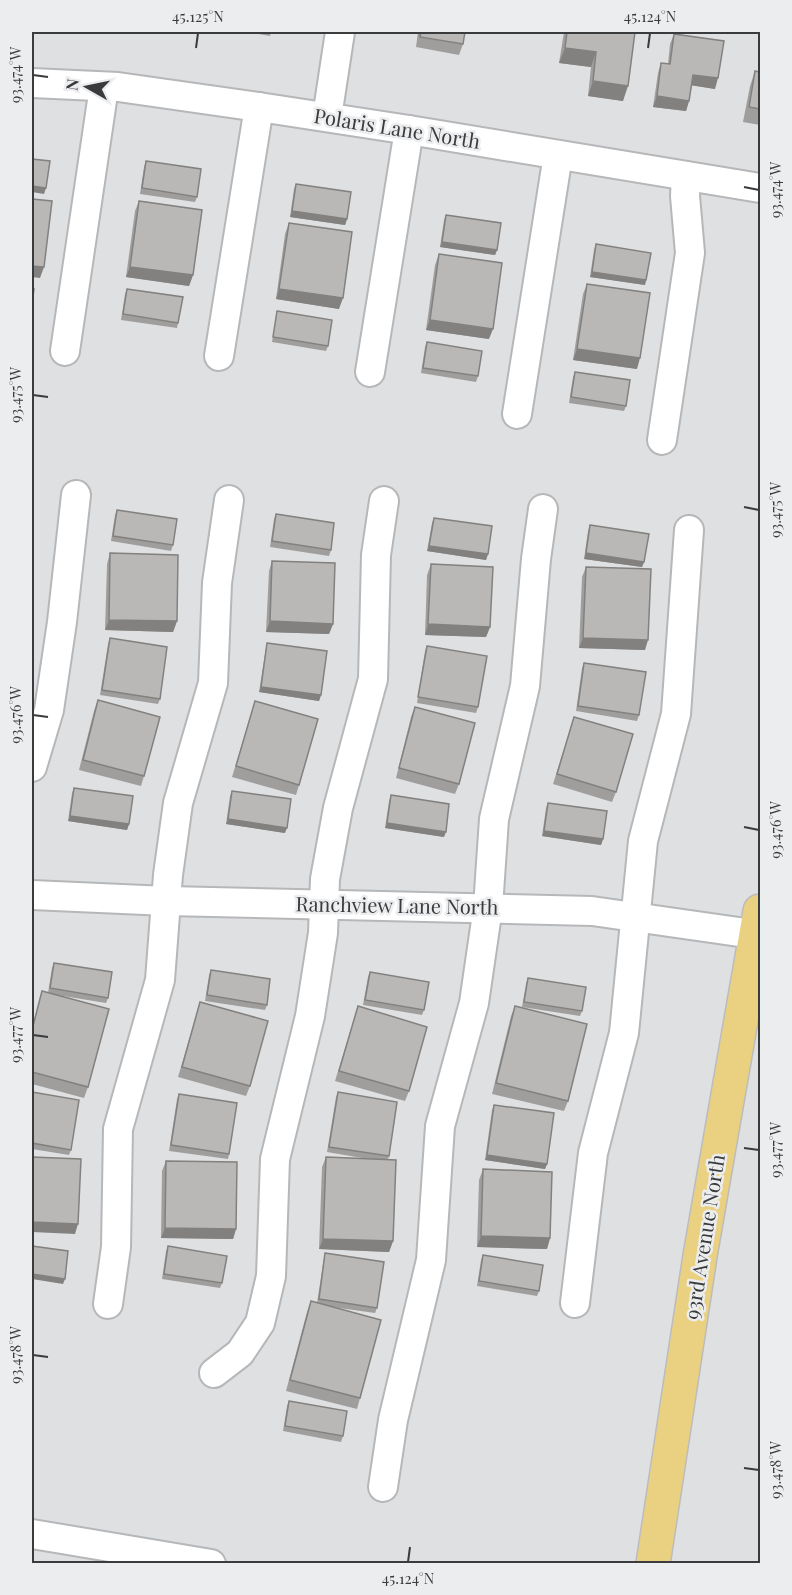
<svg xmlns="http://www.w3.org/2000/svg" width="792" height="1595" font-family="'Playfair Display',serif">
<rect width="100%" height="100%" fill="#dfe0e2"/>
<g fill="none" stroke-linecap="round" stroke-linejoin="round">
<g stroke="#b6b7b9" stroke-width="32">
<g id="minor">
<path d="M32,83L118,87L259,107L409,130L760,188"/>
<path d="M327,117L340,32"/>
<path d="M65,351L104,87"/>
<path d="M219,356L259,107"/>
<path d="M370,372L409,130"/>
<path d="M517,414L558,155"/>
<path d="M662,440L690,253L685,196L686,176"/>
<path d="M32,767L49,710L62,622L76,495"/>
<path d="M32,895L167,901L592,911L760,935"/>
<path d="M575,1303L593,1153L624,1033L643,841L676,714L689,530"/>
<path d="M108,1304L116,1247L118,1129L160,980L168,875L178,803L213,683L217,583L229,500"/>
<path d="M214,1373L240,1353L260,1323L271,1276L275,1159L310,1016L323,933L325,879L338,808L373,679L376,555L384,501"/>
<path d="M383,1487L393,1420L431,1260L440,1126L474,1003L488,907L494,819L525,686L536,559L543,509"/>
<path d="M32,1534L211,1564"/>
</g>
</g>
<g stroke="#bcbcbd" stroke-width="36">
<path id="major" d="M653,1564L700,1256L760,911"/>
</g>
<use href="#minor" stroke="#fff" stroke-width="28"/>
<use href="#major" stroke="#ead081" stroke-width="33"/>
</g>
<g fill="#a09e9d">
<path d="M247,32H271L270,36Z"/>
<path d="M418,32H465L463,44L459,55L416,47Z"/>
<path d="M564,32H635L623,101L588,96L591,67L559,63Z"/>
<path d="M674,34L715,89L692,85L689,101L686,111L653,107L658,73L661,63L668,64L670,44Z"/>
<path d="M755,71L760,72V125L743,122L750,86Z"/>
<path d="M146,161L197,197L195,202L140,194L144,167Z"/>
<path d="M296,184L347,219L345,225L290,217L294,189Z"/>
<path d="M139,201L193,275L189,286L126,277L135,211Z"/>
<path d="M446,215L497,250L495,255L440,247L444,220Z"/>
<path d="M289,223L339,309L276,299L285,234Z"/>
<path d="M596,244L646,280L645,285L590,277L594,250Z"/>
<path d="M439,254L489,339L426,330L435,265Z"/>
<path d="M587,284L637,369L573,360L583,294Z"/>
<path d="M127,289L178,323L177,328L121,320L125,294Z"/>
<path d="M277,311L328,346L326,351L272,342L276,317Z"/>
<path d="M427,342L478,376L476,382L421,373L425,347Z"/>
<path d="M575,372L626,406L624,411L569,403L573,377Z"/>
<path d="M117,510L173,545L171,551L111,541L115,515Z"/>
<path d="M276,514L331,550L329,556L270,547L274,519Z"/>
<path d="M434,518L488,554L486,560L427,551L432,523Z"/>
<path d="M590,525L644,562L642,567L584,559L588,531Z"/>
<path d="M110,553L177,621L173,632L105,630L107,564Z"/>
<path d="M272,561L333,624L329,634L266,632L269,571Z"/>
<path d="M431,564L490,627L486,637L425,635L427,575Z"/>
<path d="M586,567L645,650L579,648L582,577Z"/>
<path d="M110,638L160,699L158,704L100,695L108,644Z"/>
<path d="M267,643L321,695L319,701L259,692L266,648Z"/>
<path d="M427,646L478,707L476,713L417,703L425,651Z"/>
<path d="M584,663L639,715L637,721L576,711L582,668Z"/>
<path d="M98,700L144,776L141,786L79,770L94,711Z"/>
<path d="M255,701L299,785L296,795L232,777Z"/>
<path d="M415,707L459,784L455,794L396,778L411,717Z"/>
<path d="M574,717L616,792L612,802L553,784Z"/>
<path d="M74,788L129,824L127,830L68,821L72,793Z"/>
<path d="M232,791L285,833L226,824L230,796Z"/>
<path d="M391,795L444,837L385,828L389,801Z"/>
<path d="M548,803L603,839L601,845L542,836L546,808Z"/>
<path d="M54,963L108,998L106,1003L57,995L88,1087L84,1098L32,1084V1027L42,991L48,993L52,968Z"/>
<path d="M211,970L267,1005L265,1010L205,1001L209,975Z"/>
<path d="M370,972L424,1010L422,1015L363,1005L368,977Z"/>
<path d="M528,978L582,1011L580,1016L522,1007L526,984Z"/>
<path d="M200,1002L250,1086L246,1096L178,1077Z"/>
<path d="M358,1006L409,1091L405,1101L335,1081Z"/>
<path d="M515,1006L568,1101L564,1111L492,1094L511,1016Z"/>
<path d="M32,1092L71,1150L69,1155L32,1149Z"/>
<path d="M338,1092L389,1156L388,1159L393,1241L389,1252L319,1249L322,1167L326,1157L368,1159L327,1152L336,1097Z"/>
<path d="M179,1094L229,1154L228,1159L169,1151L177,1099Z"/>
<path d="M494,1105L547,1164L545,1169L485,1160L492,1110Z"/>
<path d="M166,1161L236,1229L233,1239L161,1238L162,1171Z"/>
<path d="M483,1169L550,1238L547,1249L477,1247L479,1180Z"/>
<path d="M168,1246L222,1283L220,1288L162,1279L166,1251Z"/>
<path d="M325,1253L377,1308L375,1313L332,1307L360,1398L357,1409L286,1391L307,1312L311,1301L317,1303L324,1258Z"/>
<path d="M483,1255L539,1291L537,1296L477,1286L481,1260Z"/>
<path d="M289,1401L343,1436L341,1442L283,1431L287,1406Z"/>
</g>
<g fill="#82817f">
<path d="M565,48L596,52L591,67L559,63Z"/>
<path d="M693,75L718,78L715,89L689,85Z"/>
<path d="M593,81L628,86L623,101L588,96Z"/>
<path d="M657,96L689,101L686,111L653,107Z"/>
<path d="M32,186L46,188L44,194L32,192Z"/>
<path d="M292,211L347,219L345,225L290,217Z"/>
<path d="M442,242L497,250L495,255L440,247Z"/>
<path d="M32,266L44,267L40,278L32,277Z"/>
<path d="M130,267L193,275L189,286L126,277Z"/>
<path d="M592,272L646,280L645,285L590,277Z"/>
<path d="M279,289L343,298L339,309L276,299Z"/>
<path d="M430,320L493,329L489,339L426,330Z"/>
<path d="M577,349L640,358L637,369L573,360Z"/>
<path d="M429,546L488,554L486,560L427,551Z"/>
<path d="M586,553L644,562L642,567L584,559Z"/>
<path d="M109,620L177,621L173,632L105,630Z"/>
<path d="M270,621L333,624L329,634L266,632Z"/>
<path d="M428,624L490,627L486,637L425,635Z"/>
<path d="M583,638L648,640L645,650L579,648Z"/>
<path d="M261,687L321,695L319,701L259,692Z"/>
<path d="M70,816L129,824L127,830L68,821Z"/>
<path d="M228,819L287,828L285,833L226,824Z"/>
<path d="M387,823L446,832L444,837L385,828Z"/>
<path d="M544,831L603,839L601,845L542,836Z"/>
<path d="M487,1155L547,1164L545,1169L485,1160Z"/>
<path d="M32,1222L78,1224L75,1234L32,1232Z"/>
<path d="M165,1228L236,1229L233,1239L161,1238Z"/>
<path d="M481,1236L550,1238L547,1249L477,1247Z"/>
<path d="M323,1239L393,1241L389,1252L319,1249Z"/>
<path d="M32,1274L65,1279L63,1284L32,1279Z"/>
</g>
<g fill="#bab8b6" stroke="#82817f" stroke-width="1.5">
<path d="M421,32H465L463,44L420,37Z"/>
<path d="M567,32H635L628,86L593,81L596,52L565,48Z"/>
<path d="M674,34L724,41L718,78L693,75L689,101L657,96L661,63L670,64Z"/>
<path d="M755,71L760,72V109L749,107Z"/>
<path d="M32,159L50,161L46,188L32,186Z"/>
<path d="M146,161L201,169L197,197L142,188Z"/>
<path d="M296,184L351,192L347,219L292,211Z"/>
<path d="M32,199L52,201L44,267L32,266Z"/>
<path d="M139,201L202,210L193,275L130,267Z"/>
<path d="M446,215L501,223L497,250L442,242Z"/>
<path d="M289,223L352,232L343,298L279,289Z"/>
<path d="M596,244L651,253L646,280L592,272Z"/>
<path d="M439,254L502,263L493,329L430,320Z"/>
<path d="M587,284L650,293L640,358L577,349Z"/>
<path d="M32,289H34L32,303Z"/>
<path d="M127,289L183,297L178,323L123,314Z"/>
<path d="M277,311L332,320L328,346L273,337Z"/>
<path d="M427,342L482,351L478,376L423,368Z"/>
<path d="M575,372L630,380L626,406L571,397Z"/>
<path d="M117,510L177,519L173,545L113,536Z"/>
<path d="M276,514L334,523L331,550L272,541Z"/>
<path d="M434,518L492,526L488,554L429,546Z"/>
<path d="M590,525L649,534L644,562L586,553Z"/>
<path d="M110,553L178,555L177,621L109,620Z"/>
<path d="M272,561L335,563L333,624L270,621Z"/>
<path d="M431,564L493,567L490,627L428,624Z"/>
<path d="M586,567L651,569L648,640L583,638Z"/>
<path d="M110,638L167,647L160,699L102,690Z"/>
<path d="M267,643L327,651L321,695L261,687Z"/>
<path d="M427,646L487,656L478,707L418,697Z"/>
<path d="M584,663L646,672L639,715L578,706Z"/>
<path d="M98,700L160,717L144,776L83,760Z"/>
<path d="M255,701L318,719L299,785L236,766Z"/>
<path d="M415,707L475,723L459,784L399,768Z"/>
<path d="M574,717L633,734L616,792L557,774Z"/>
<path d="M74,788L133,796L129,824L70,816Z"/>
<path d="M232,791L291,799L287,828L228,819Z"/>
<path d="M391,795L449,804L446,832L387,823Z"/>
<path d="M548,803L607,811L603,839L544,831Z"/>
<path d="M54,963L112,972L108,998L50,988Z"/>
<path d="M211,970L270,979L267,1005L207,995Z"/>
<path d="M370,972L429,982L424,1010L365,1000Z"/>
<path d="M528,978L586,987L582,1011L524,1002Z"/>
<path d="M42,991L109,1009L88,1087L32,1072V1030Z"/>
<path d="M200,1002L268,1021L250,1086L182,1067Z"/>
<path d="M358,1006L427,1027L409,1091L339,1071Z"/>
<path d="M515,1006L587,1024L568,1101L496,1083Z"/>
<path d="M32,1092L79,1100L71,1150L32,1143Z"/>
<path d="M338,1092L397,1102L389,1156L329,1147Z"/>
<path d="M179,1094L237,1103L229,1154L171,1145Z"/>
<path d="M494,1105L554,1113L547,1164L487,1155Z"/>
<path d="M32,1157L81,1159L78,1224L32,1222Z"/>
<path d="M326,1157L396,1160L393,1241L323,1239Z"/>
<path d="M166,1161L237,1162L236,1229L165,1228Z"/>
<path d="M483,1169L552,1172L550,1238L481,1236Z"/>
<path d="M32,1246L68,1251L65,1279L32,1274Z"/>
<path d="M168,1246L227,1256L222,1283L164,1274Z"/>
<path d="M325,1253L384,1262L377,1308L319,1299Z"/>
<path d="M483,1255L543,1265L539,1291L479,1281Z"/>
<path d="M311,1301L381,1320L360,1398L290,1380Z"/>
<path d="M289,1401L347,1411L343,1436L285,1426Z"/>
</g>
<path fill="none" stroke="#3a3b3c" stroke-width="2" d="M196,48L198,33M648,48L650,33M33,75L48,77M744,187L759,190M33,395L48,397M744,507L759,510M33,715L48,717M744,827L759,830M33,1035L48,1037M744,1148L759,1150M33,1355L48,1357M744,1468L759,1470M408,1562L410,1547"/>
<g text-anchor="middle" stroke-width="5" stroke-linejoin="round" paint-order="stroke">
<g font-size="20" fill="#3a3b3c" stroke="#ecedef">
<text transform="translate(397 129) rotate(9)" y="7">Polaris Lane North</text>
<text transform="translate(397 906) rotate(1)" y="7">Ranchview Lane North</text>
<text transform="translate(705 1237) rotate(-81)" y="7">93rd Avenue North</text>
</g>
</g>
<rect width="792" height="1595" fill="none" stroke="#ecedef" stroke-width="66"/>
<g transform="translate(87 87) rotate(279)" stroke="#ecedef" stroke-width="4.5" paint-order="stroke">
<path d="M0-4.5L10 22L0 15L-10 22Z" fill="#3a3b3c"/>
<text y="-9" font-size="16" font-weight="bold" text-anchor="middle" fill="#3a3b3c">N</text>
</g>
<rect x="33" y="33" width="726" height="1529" fill="none" stroke="#3a3b3c" stroke-width="2"/>
<g font-size="15" text-anchor="middle" fill="#3a3b3c">
<text x="198" y="22">45.125°N</text>
<text x="650" y="22">45.124°N</text>
<text transform="translate(16 75) rotate(-90)" y="5">93.474°W</text>
<text transform="translate(776 190) rotate(-90)" y="5">93.474°W</text>
<text transform="translate(16 395) rotate(-90)" y="5">93.475°W</text>
<text transform="translate(776 510) rotate(-90)" y="5">93.475°W</text>
<text transform="translate(16 715) rotate(-90)" y="5">93.476°W</text>
<text transform="translate(776 830) rotate(-90)" y="5">93.476°W</text>
<text transform="translate(16 1035) rotate(-90)" y="5">93.477°W</text>
<text transform="translate(776 1150) rotate(-90)" y="5">93.477°W</text>
<text transform="translate(16 1355) rotate(-90)" y="5">93.478°W</text>
<text transform="translate(776 1470) rotate(-90)" y="5">93.478°W</text>
<text x="408" y="1584">45.124°N</text>
</g>
</svg>
